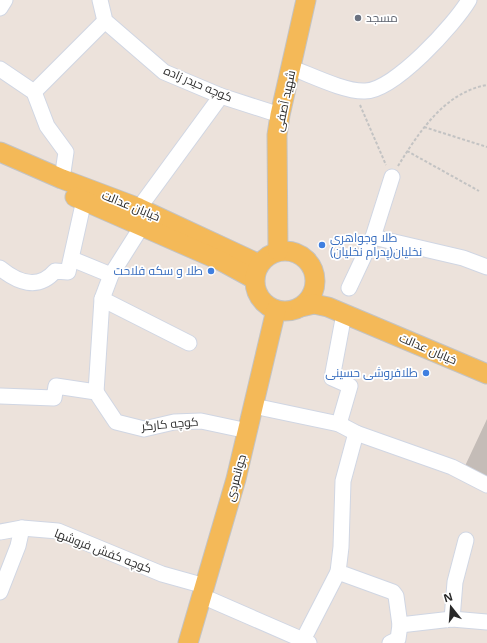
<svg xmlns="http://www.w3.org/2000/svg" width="487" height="643" font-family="'Open Sans',Cairo,sans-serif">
<defs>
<filter id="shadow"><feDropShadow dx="3.5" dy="3.5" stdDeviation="0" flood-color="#0004"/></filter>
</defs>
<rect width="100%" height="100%" fill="#ece2db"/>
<path fill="#c4bcb7" filter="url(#shadow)" d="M487,419V477L465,466Z"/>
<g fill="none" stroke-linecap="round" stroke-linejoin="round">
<g stroke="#d0d6e3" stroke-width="17">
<g id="minor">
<path d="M100,0L105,21L164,72L221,96L280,115"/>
<path d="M0,8L5,0"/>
<path d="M292,68C311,75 345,92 365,91C394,91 455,24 469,0"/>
<path d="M0,69L34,92L47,126L66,152L62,179"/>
<path d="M34,92L105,21"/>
<path d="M139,208L221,96"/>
<path d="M373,237L463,258L487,267"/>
<path d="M72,259L111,275"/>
<path d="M0,268C17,282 38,291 55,271L68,272L84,200"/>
<path d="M349,288L373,237L392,177"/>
<path d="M102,299L189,343"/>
<path d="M344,314L332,378L350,386L339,424L356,433L343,481L341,547L338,572L393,592L396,596L400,625L398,639L390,643"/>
<path d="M96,392L102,299L111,275L142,226"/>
<path d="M0,396L54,398L56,386L96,392L116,422L144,429L174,422L201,421L248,431"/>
<path d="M254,406L339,424"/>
<path d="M356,433L452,467L487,485"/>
<path d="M0,532L22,528L58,531L162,574L205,586"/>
<path d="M0,592L18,546L22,528"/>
<path d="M202,596L303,640L302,643"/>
<path d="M452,619L455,582L466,540"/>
<path d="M400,625L452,619L487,622"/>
<path d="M309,643L303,640L338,572"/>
</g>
</g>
<g stroke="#c3c3c3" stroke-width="21">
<g id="major">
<path d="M0,152L62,179L139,208L259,264"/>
<path d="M75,197L221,261L254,279"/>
<circle cx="285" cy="281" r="30"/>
<path d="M278,251L277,135L280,115L306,0"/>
<path d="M301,307L314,304L328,307L487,374"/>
<path d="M188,643L236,479L276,310"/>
</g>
</g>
<g stroke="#c3c3c3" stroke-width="2" stroke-dasharray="3 2" stroke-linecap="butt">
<path d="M360,105L386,165"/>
<path d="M424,127L487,147"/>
<path d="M407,151L479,191"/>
<path d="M398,166C419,132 445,92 487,85"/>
</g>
<use href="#minor" stroke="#fff" stroke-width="15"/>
<use href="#major" stroke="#f4b958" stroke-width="19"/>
</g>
<circle fill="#6b7280" stroke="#fff" stroke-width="1.5" cx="358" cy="18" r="4"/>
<g fill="#3f7fe0" stroke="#fff" stroke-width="1.5">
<circle cx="322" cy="245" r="4"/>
<circle cx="211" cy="271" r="4"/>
<circle cx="426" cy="373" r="4"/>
</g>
<g text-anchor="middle" stroke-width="3.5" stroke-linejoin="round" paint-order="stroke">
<g font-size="12" fill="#5b616d" stroke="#fff" text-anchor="start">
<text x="366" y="22">مسجد</text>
</g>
<g font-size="12" fill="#292929" stroke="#fff">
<text transform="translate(198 84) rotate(23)" y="4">کوچه حیدر زاده</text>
<text transform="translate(285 101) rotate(-78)" y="4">شهید آصفی</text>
<text transform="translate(131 206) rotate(22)" y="4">خیابان عدالت</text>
<text transform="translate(428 349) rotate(23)" y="4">خیابان عدالت</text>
<text transform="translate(170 424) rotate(-5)" y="4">کوچه کارگر</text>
<text transform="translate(236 478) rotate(-75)" y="4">جوانمردی</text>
<text transform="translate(103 551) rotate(21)" y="4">کوچه کفش فروشها</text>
</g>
<g font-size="12" fill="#366cbe" stroke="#fff" text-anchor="end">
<text x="330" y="242" text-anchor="start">طلا وجواهری<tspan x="330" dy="14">نخلیان(پدرام نخلیان)</tspan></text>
<text x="203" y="275">طلا و سکه فلاحت</text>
<text x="418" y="377">طلافروشی حسینی</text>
</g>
</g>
<g transform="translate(451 607) rotate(343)" stroke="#ffffff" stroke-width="3" paint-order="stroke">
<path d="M0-3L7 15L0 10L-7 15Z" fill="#292929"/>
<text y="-6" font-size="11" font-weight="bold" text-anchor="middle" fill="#292929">N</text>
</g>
</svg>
